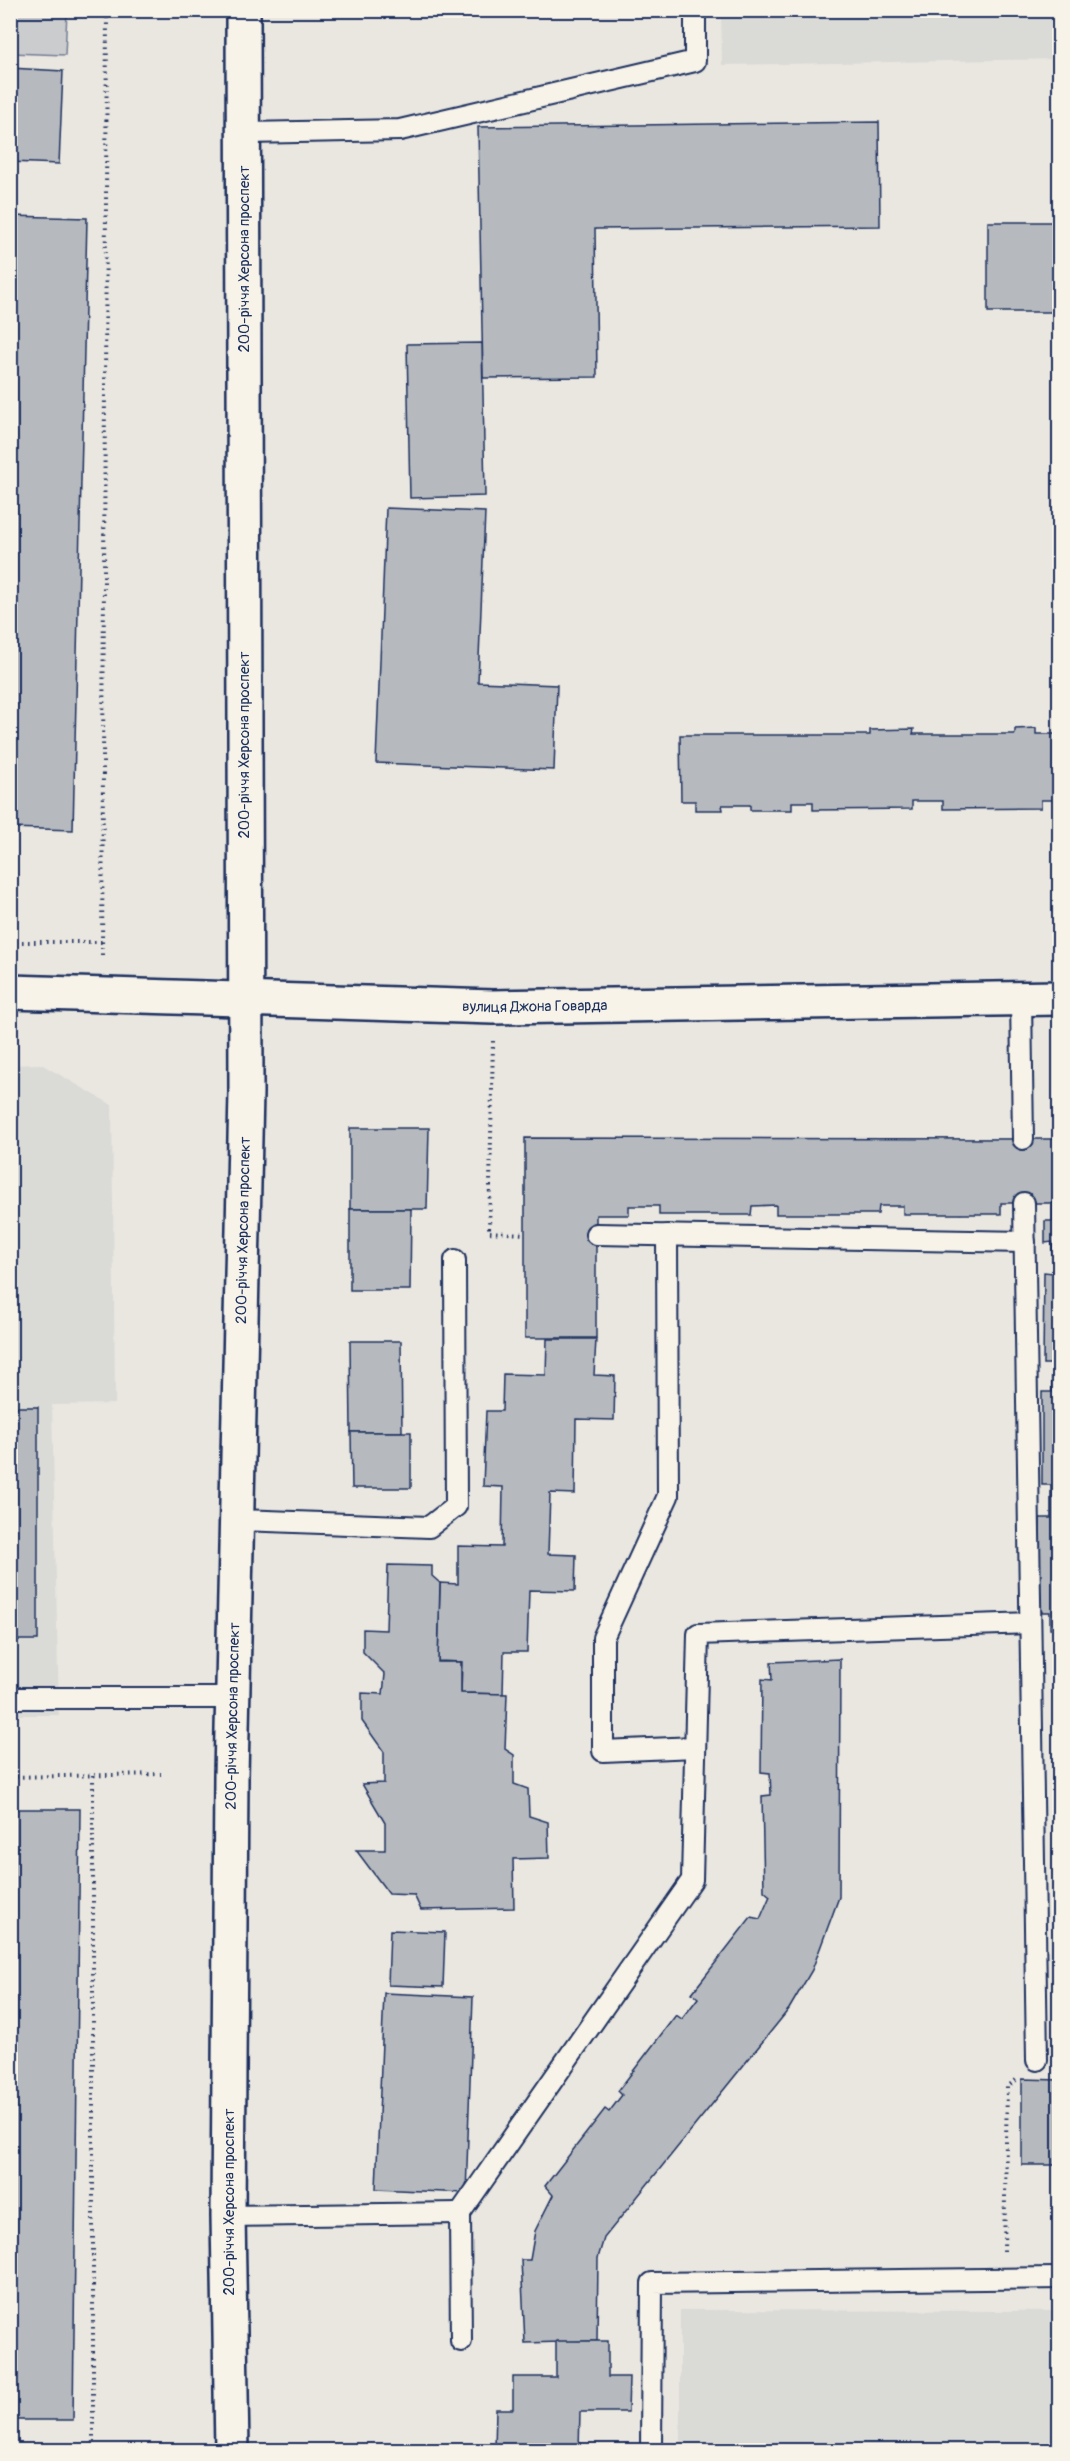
<svg xmlns="http://www.w3.org/2000/svg" width="1070" height="2461" font-family="Pangolin,sans-serif">
<rect width="100%" height="100%" fill="#eae7e0"/>
<filter id="ink" filterUnits="userSpaceOnUse"><feTurbulence type="fractalNoise" baseFrequency=".0167" numOctaves="2"/><feDisplacementMap in="SourceGraphic" scale="12" xChannelSelector="R" yChannelSelector="G"/><feConvolveMatrix kernelMatrix="1 2 1 2 8 2 1 2 1" color-interpolation-filters="sRGB"/></filter>
<g filter="url(#ink)">
<g fill="#dadad6">
<path d="M721,11H1059V59L722,65Z"/>
<path d="M41,1064L112,1105L115,1404L52,1405L59,1715H11L10,1065Z"/>
<path d="M680,2310L1059,2311V2450H680Z"/>
</g>
<path fill="#cbcccd" stroke="#737e96" stroke-width="1.5" d="M11,10L67,11L65,55L11,53Z"/>
<g fill="#b6babf" stroke="#1b2f5e" stroke-width="1.5">
<path d="M10,68L63,71L59,164L10,162Z"/>
<path d="M879,122L880,226L595,229L597,377L483,378L478,127Z"/>
<path d="M10,216L87,218L73,830L10,828Z"/>
<path d="M988,222H1055L1054,312H988Z"/>
<path d="M482,343L485,496L410,498L407,344Z"/>
<path d="M386,508L485,512L478,682L557,685L554,770L376,763Z"/>
<path d="M1036,728V734H1060V800H1041V808L943,809V801H912V809L813,810V802H792V810H750V805H722L723,810H695V801H681L680,735H870V730L914,729L913,734H1015V729Z"/>
<path d="M350,1128H429L427,1209H350Z"/>
<path d="M525,1138L1060,1139V1203H1001V1214H903V1206H879L878,1214H776V1205L752,1206L751,1215H659V1206H629V1215H596V1338H525Z"/>
<path d="M1053,1203H1060V1629H1050V1612H1040V1518H1051V1485H1042V1392H1052V1364H1043L1044,1272L1053,1273L1052,1242L1045,1243V1221H1053Z"/>
<path d="M350,1209H411L410,1290H350Z"/>
<path d="M547,1339H596L594,1375L615,1376L614,1420L576,1419L575,1494L550,1493L548,1554L576,1555L575,1591L529,1590L527,1652H504L503,1694L461,1693L462,1662L438,1661L440,1583L458,1584V1546L502,1547L503,1487L483,1486L486,1411H502L503,1374L546,1375Z"/>
<path d="M350,1341H401L402,1432H351Z"/>
<rect x="10" y="1407" width="28" height="233"/>
<path d="M351,1432H411V1488H352Z"/>
<path d="M388,1565L432,1566V1576L440,1583L438,1662H461V1693L507,1694L505,1749L514,1755V1784L528,1789L529,1816L548,1822L549,1858L513,1859L514,1908L421,1910L414,1895L389,1894L356,1850H385V1823L362,1784L384,1783V1752L362,1721V1693L383,1694L385,1674L363,1652V1629L386,1630Z"/>
<path d="M840,1659L839,1897L812,1970L789,2009L604,2238L598,2258L597,2341L525,2343L521,2260H530L535,2231L553,2195L545,2186L605,2109L609,2112L622,2095L618,2091L676,2015L682,2019L698,1998L692,1993L751,1917L760,1919L770,1896L764,1891L762,1796L771,1795L770,1773L761,1772L762,1679L772,1680L771,1662Z"/>
<path d="M10,1809H80L73,2420H10Z"/>
<path d="M390,1930L445,1932L443,1987L388,1985Z"/>
<path d="M384,1993L473,1997L466,2193L376,2189Z"/>
<path d="M1022,2079L1060,2080V2165H1022Z"/>
<path d="M556,2341H608V2377H629L628,2412H580L579,2449L587,2450H495L496,2409H513V2377H556Z"/>
<rect x="917" y="2447" width="102" height="3"/>
</g>
<g fill="none" stroke-linecap="round" stroke-linejoin="round">
<g stroke="#1b2f5e" stroke-width="24">
<g id="lane">
<path d="M244,133L400,130L695,61V10"/>
<path d="M1021,999L1023,1139"/>
<path d="M1024,1203L1037,2060"/>
<path d="M596,1234L1025,1242"/>
<path d="M667,1235L668,1496L603,1638V1751L695,1747"/>
<path d="M237,1520L429,1527L456,1506L455,1260"/>
<path d="M10,1698H232"/>
<path d="M228,2216L460,2213"/>
<path d="M461,2341L460,2213L692,1880L698,1634L1030,1623"/>
<path d="M651,2450L652,2283L1060,2278"/>
</g>
</g>
<g stroke="#1b2f5e" stroke-width="38">
<g id="secondary">
<path id="s1" d="M10,992L493,1007L1060,998"/>
<path id="s2" d="M232,2450L228,2216L231,1776L246,1092L243,10"/>
</g>
</g>
<g stroke="#1b2f5e" stroke-width="4" stroke-dasharray="1.5 4.5" stroke-linecap="butt">
<path d="M10,942H103"/>
<path d="M102,955L107,10"/>
<path d="M493,1041L489,1232L525,1234"/>
<path d="M93,1775V2450"/>
<path d="M10,1777L161,1774"/>
<path d="M1004,2251L1007,2087L1016,2080"/>
</g>
<use href="#lane" stroke="#f7f3e8" stroke-width="20"/>
<use href="#secondary" stroke="#f7f3e8" stroke-width="33"/>
</g>
</g>
<g text-anchor="middle" stroke-width="5" stroke-linejoin="round" paint-order="stroke">
<g font-size="15" fill="#1b2f5e" stroke="#f7f3e8">
<text transform="translate(244 259) rotate(-90)" y="5">200-річчя Херсона проспект</text>
<text transform="translate(244 745) rotate(-90)" y="5">200-річчя Херсона проспект</text>
<text dy="5" stroke="none"><textPath href="#s1" startOffset="525">вулиця Джона Говарда</textPath></text>
<text dy="5" stroke="none"><textPath href="#s2" startOffset="1220">200-річчя Херсона проспект</textPath></text>
<text dy="5" stroke="none"><textPath href="#s2" startOffset="734">200-річчя Херсона проспект</textPath></text>
<text transform="translate(229 2202) rotate(-90)" y="5">200-річчя Херсона проспект</text>
</g>
</g>
<rect width="1070" height="2461" fill="none" stroke="#f7f3e8" stroke-width="36"/>
<rect x="18" y="18" width="1034" height="2425" fill="none" stroke="#1b2f5e" stroke-width="2" filter="url(#ink)"/>
</svg>
